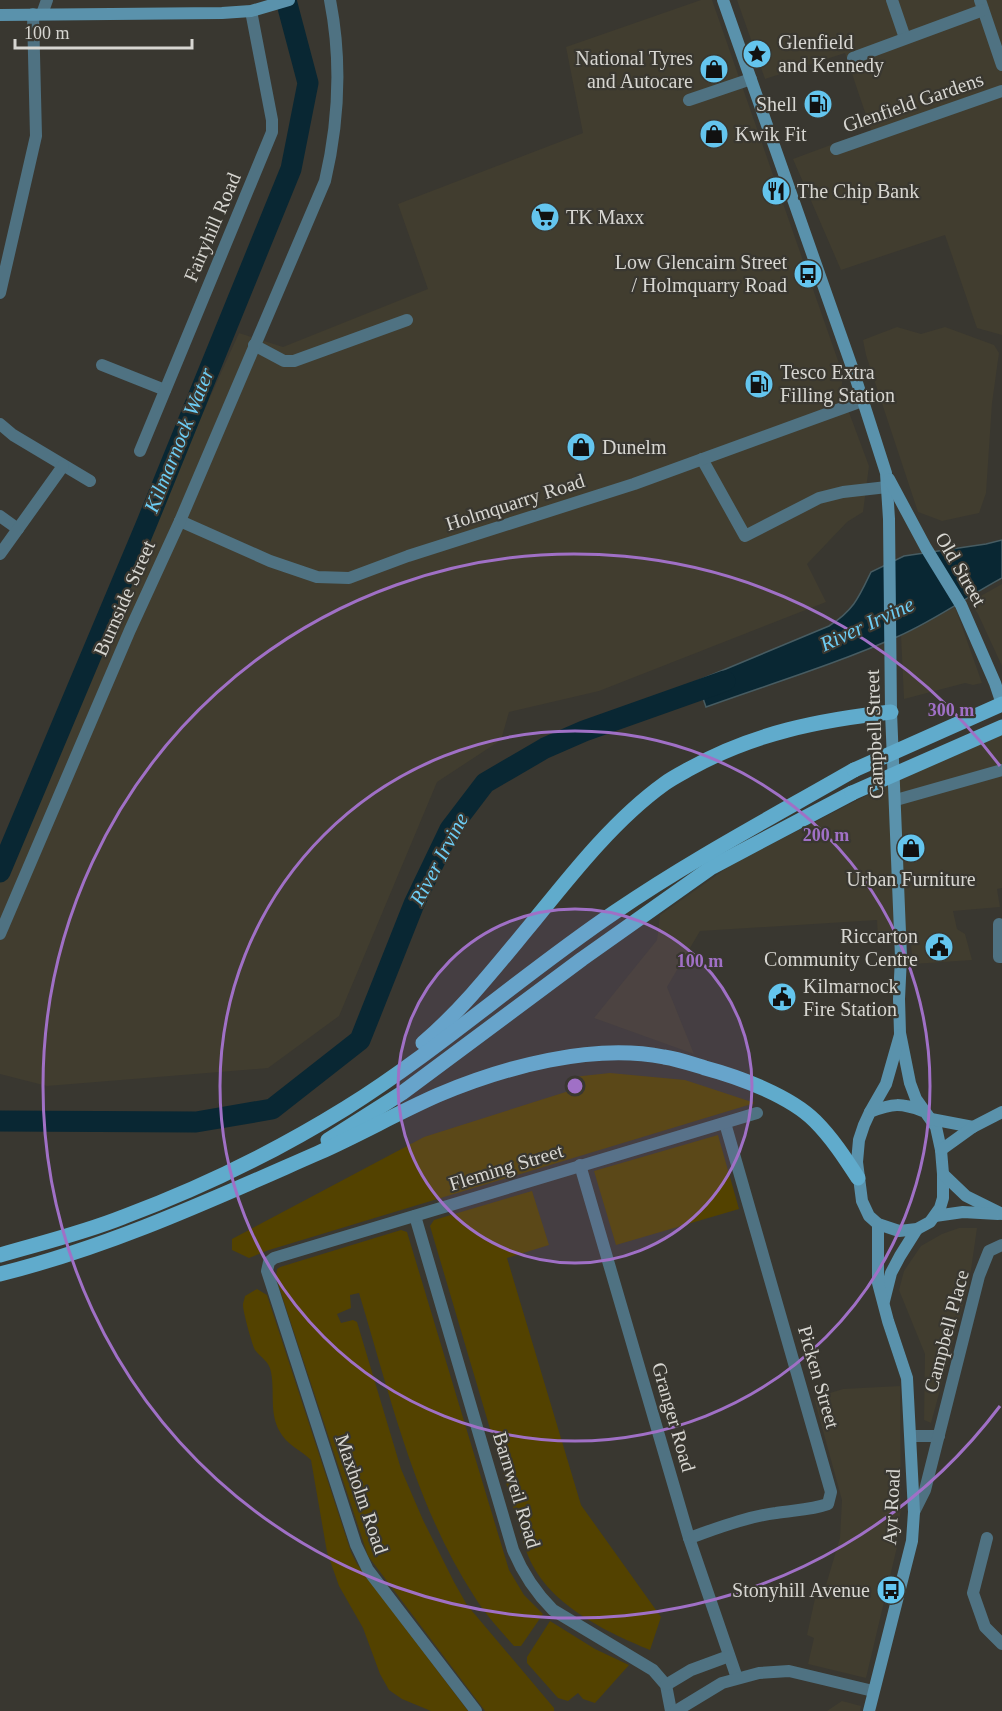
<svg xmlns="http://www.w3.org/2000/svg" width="1002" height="1711" font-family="Georgia,serif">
<rect width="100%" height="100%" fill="#393730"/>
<g fill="#413d2f">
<path d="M701,0H712L843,375L841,391L869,466L863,512L847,522L807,564L826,602L599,691L509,712L501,740L437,782L339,1016L268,1068L47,1086L0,1074V863L239,333L283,347L428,289L398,204L583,133L566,47Z"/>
<path d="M737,0H1002V335L977,328L945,235L841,270L793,159L871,130L845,53L765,79Z"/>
<path d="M897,327L921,334L945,327L994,345L999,353L992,403L986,493L979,513L942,521L918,512L866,355L863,340Z"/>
<path d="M1002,584V666L978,614L970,602Z"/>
<path d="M955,607L982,683L973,685L965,683L904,699L901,635Z"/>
<path d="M1002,735V888L997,889L1000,907L953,911L957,929L965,934L972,960L913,964L910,936L878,938L877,920L700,931L667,987L694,1054L594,1018L657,940L660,915L731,865L885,786Z"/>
<path d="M959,1228H977L969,1284L931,1423L924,1420L925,1354L899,1290L904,1271L921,1246L942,1234Z"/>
<path d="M900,1386L901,1506L897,1547L866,1678L808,1664L814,1638L807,1635L818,1585H826L840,1538L842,1500L814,1398L843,1389Z"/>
<path d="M842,1701L861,1706L860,1711H827Z"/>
</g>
<g fill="#534200">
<path d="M610,1073L685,1080L755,1103L269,1250L249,1258L232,1250V1239L424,1137L572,1090L573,1077Z"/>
<path d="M718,1135L739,1209L616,1245L594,1171Z"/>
<path d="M532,1191L549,1245L507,1258L581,1505L661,1617L650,1650C602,1630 541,1601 525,1547L430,1226L434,1220Z"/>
<path d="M401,1230L407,1232L509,1570L524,1595L543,1614L521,1646H514C500,1630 485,1614 474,1596C415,1505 390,1395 359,1293L350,1295L351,1308L337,1314L341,1323L353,1320L357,1322L401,1469L423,1520L454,1582L467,1605L554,1708V1711H485L368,1556L276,1278L277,1269L280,1267Z"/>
<path d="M257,1289L267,1295L351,1552L357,1564L468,1711H431L402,1699L389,1690L380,1674L363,1628L339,1586L327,1552L311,1460C301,1450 287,1445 280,1432C269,1413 275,1393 271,1372C269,1361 261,1358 255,1350C252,1344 243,1312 243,1305C243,1303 245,1297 245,1296Z"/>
<path d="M550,1621L595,1649L629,1665L595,1703L583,1699L578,1693L568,1701L558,1698L527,1663V1657Z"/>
</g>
<path fill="#092733" stroke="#475c62" stroke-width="1.5" d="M1002,540V578C967,597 935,620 899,636C836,664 770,684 706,707L697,681L829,626C854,610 859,597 871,572L904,556L986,544Z"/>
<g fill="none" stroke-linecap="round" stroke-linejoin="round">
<g stroke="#092733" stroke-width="21">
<path d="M0,872L146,525L291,169L308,83L286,0"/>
<path d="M0,1121L196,1122L272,1109L360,1040L414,904L450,829L485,783L545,748L584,731L725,681"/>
</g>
<g stroke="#4f7282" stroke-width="12">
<path d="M892,0L905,38"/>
<path d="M980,0L1002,65"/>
<path d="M42,14L47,0"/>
<path d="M853,58L983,10"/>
<path d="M689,100L751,79"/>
<path d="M836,149L1002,91"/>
<path d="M0,293L36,136L33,14"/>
<path d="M254,345L284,361H294L407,320"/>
<path d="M102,365L165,390"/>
<path d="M0,424L13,435L90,481"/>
<path d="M140,451L272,132V120L251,11"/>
<path d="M702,459L745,536L819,498L843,492L887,487"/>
<path d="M0,516L18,529"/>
<path d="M180,521L270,561L317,577L349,578L408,556L634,484L862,401"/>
<path d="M0,554L63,466"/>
<path d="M896,800L1002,770"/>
<path d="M999,924V957H1002"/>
<path d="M0,934L130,630L180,521L325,181C339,121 342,61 330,0"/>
<path d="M580,1165L689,1538L737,1678"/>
<path d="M415,1216L513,1550C523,1574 535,1592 553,1610L653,1670L666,1685L671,1711"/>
<path d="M912,1436H939"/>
<path d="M914,1512L925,1490L979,1276L989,1251L1002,1245"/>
<path d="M689,1538C718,1528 746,1517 776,1513C794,1510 811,1510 828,1504L831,1492L725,1123"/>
<path d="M987,1538L973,1593L985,1627L1002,1644"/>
<path d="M666,1685L691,1670L729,1656"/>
<path d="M476,1711L368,1570L356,1545L267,1271L269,1262L274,1258L757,1113"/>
<path d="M676,1711L722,1683L759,1673L789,1671L873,1691"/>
</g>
<g stroke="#5a92ac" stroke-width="12">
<path d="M723,0L853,370L886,473L889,519L891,712L901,957L899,999L900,1033L910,1083L916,1099L936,1127L941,1150L943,1174V1198L940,1208L930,1222L917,1229L899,1231L878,1224L869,1216L862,1201L857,1162L859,1140L864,1125L870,1112C893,1103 901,1103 923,1111"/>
<path d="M0,15L222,13L251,11L289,0"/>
<path d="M889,479L926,548L961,605L995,683L1002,704"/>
<path d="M870,1112L886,1084L900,1035"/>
<path d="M931,1119L973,1127"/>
<path d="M941,1150L973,1127L1002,1112"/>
<path d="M943,1174L966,1196L1002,1214"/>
<path d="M935,1216L963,1212L998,1214"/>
<path d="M884,1301L891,1273L900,1256L917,1229"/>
<path d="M869,1711L912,1541L914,1512L907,1378L888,1321L878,1283V1224"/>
</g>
<g stroke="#60abcc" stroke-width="15">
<path d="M423,1043C464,1008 498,964 533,922C571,875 614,820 664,784C672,778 682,773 691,768C754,733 820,720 891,712"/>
<path d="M328,1140L402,1093L582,959L712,867L852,793"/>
<path d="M0,1255C41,1243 83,1233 123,1217C201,1188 275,1152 346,1108C440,1049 523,974 615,912C691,860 774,816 854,770"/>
<path d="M0,1274C112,1246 213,1199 318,1153C359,1135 397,1113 438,1095C504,1067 592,1043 664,1057C678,1059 692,1064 705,1068C739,1077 790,1096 815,1121C832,1138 845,1158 858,1178"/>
</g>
<g stroke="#60abcc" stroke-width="15">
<path d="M854,770L1002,704"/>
<path d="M852,793L1002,727"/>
</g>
</g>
<circle cx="575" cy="1086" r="177" fill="#a070c6" fill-opacity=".12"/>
<g fill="none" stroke="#a070c6" stroke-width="3">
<circle cx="575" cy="1086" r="177"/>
<circle cx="575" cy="1086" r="355"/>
<path d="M1000 1406A532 532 0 1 1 1000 766"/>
</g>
<defs>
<g id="sight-disc" transform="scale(1.5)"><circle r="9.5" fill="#64c5ee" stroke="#393730"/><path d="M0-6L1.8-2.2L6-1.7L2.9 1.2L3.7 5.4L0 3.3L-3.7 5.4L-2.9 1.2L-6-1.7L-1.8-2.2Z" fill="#111"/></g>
<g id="shop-disc" transform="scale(1.5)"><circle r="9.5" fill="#64c5ee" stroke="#393730"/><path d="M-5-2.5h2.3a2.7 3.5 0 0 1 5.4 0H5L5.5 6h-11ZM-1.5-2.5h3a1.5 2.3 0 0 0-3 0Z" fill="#111"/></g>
<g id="fuel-disc" transform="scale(1.5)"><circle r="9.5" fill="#64c5ee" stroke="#393730"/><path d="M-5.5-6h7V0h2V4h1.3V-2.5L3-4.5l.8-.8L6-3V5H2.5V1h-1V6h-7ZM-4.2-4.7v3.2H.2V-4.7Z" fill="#111"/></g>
<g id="restaurant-disc" transform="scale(1.5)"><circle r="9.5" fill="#64c5ee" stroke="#393730"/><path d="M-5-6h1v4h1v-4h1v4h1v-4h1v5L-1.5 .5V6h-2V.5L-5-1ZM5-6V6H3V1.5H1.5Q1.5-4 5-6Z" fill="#111"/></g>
<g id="supermarket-disc" transform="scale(1.5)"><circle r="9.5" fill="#64c5ee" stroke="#393730"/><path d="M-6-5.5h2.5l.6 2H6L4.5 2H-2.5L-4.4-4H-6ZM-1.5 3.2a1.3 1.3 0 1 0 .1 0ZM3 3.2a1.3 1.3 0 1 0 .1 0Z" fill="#111"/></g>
<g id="bus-disc" transform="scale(1.5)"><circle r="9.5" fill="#64c5ee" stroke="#393730"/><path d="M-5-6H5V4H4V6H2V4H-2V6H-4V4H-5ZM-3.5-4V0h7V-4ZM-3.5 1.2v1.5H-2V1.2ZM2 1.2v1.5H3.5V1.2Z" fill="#111"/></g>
<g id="civic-disc" transform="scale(1.5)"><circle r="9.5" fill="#64c5ee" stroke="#393730"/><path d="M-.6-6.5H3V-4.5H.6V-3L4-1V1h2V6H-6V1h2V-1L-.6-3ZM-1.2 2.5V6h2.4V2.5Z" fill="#111"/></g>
</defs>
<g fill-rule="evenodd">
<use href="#sight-disc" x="757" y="54"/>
<use href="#shop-disc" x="714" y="69"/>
<use href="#fuel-disc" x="818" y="104"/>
<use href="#shop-disc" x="714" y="134"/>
<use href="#restaurant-disc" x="776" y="191"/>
<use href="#supermarket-disc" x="545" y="217"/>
<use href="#bus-disc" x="808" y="274"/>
<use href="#fuel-disc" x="759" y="384"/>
<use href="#shop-disc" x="581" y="447"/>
<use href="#shop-disc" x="911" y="848"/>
<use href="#civic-disc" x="939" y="947"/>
<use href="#civic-disc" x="782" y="997"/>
<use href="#bus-disc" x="891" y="1590"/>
</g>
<g text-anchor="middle" stroke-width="4.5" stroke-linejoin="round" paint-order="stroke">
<g font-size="20" fill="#d7d6d1" stroke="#393730" text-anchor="start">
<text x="778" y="49">Glenfield<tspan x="778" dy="23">and Kennedy</tspan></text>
<text x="693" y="65" text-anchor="end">National Tyres<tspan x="693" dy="23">and Autocare</tspan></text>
<text x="797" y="111" text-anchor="end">Shell</text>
<text x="735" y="141">Kwik Fit</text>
<text x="797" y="198">The Chip Bank</text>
<text x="566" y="224">TK Maxx</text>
<text x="787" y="269" text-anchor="end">Low Glencairn Street<tspan x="787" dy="23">/ Holmquarry Road</tspan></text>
<text x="780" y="379">Tesco Extra<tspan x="780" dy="23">Filling Station</tspan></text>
<text x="602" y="454">Dunelm</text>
<text x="911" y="886" text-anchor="middle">Urban Furniture</text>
<text x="918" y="943" text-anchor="end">Riccarton<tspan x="918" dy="23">Community Centre</tspan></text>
<text x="803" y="993">Kilmarnock<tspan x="803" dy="23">Fire Station</tspan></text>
<text x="870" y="1597" text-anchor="end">Stonyhill Avenue</text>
</g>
<g font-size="20" fill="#d7d6d1" stroke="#393730">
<text transform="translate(913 102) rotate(-19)" y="7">Glenfield Gardens</text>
<text transform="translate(212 227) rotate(-67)" y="7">Fairyhill Road</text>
<text transform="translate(515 502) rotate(-18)" y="7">Holmquarry Road</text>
<text transform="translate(961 569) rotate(60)" y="7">Old Street</text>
<text transform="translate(124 598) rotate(-66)" y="7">Burnside Street</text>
<text transform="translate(874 734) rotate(-92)" y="7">Campbell Street</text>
<text transform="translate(506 1167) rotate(-17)" y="7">Fleming Street</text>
<text transform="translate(946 1331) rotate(-75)" y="7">Campbell Place</text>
<text transform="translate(819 1377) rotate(74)" y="7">Picken Street</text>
<text transform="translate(674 1417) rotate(74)" y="7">Granger Road</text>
<text transform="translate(517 1490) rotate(73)" y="7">Barnweil Road</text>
<text transform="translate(362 1494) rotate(71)" y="7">Maxholm Road</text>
<text transform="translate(891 1507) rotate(-87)" y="7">Ayr Road</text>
</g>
<g font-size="21" font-style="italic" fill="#6dcdf5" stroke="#393730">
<text transform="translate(179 440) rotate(-68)" y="7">Kilmarnock Water</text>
<text transform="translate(867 624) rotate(-25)" y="7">River Irvine</text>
<text transform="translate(439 859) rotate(-62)" y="7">River Irvine</text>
</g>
</g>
<circle cx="575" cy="1086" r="9" fill="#a070c6" stroke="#393730" stroke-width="3"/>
<g font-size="18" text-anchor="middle" font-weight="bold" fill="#a070c6" stroke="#393730" stroke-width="4.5" stroke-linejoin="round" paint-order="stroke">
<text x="951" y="716">300 m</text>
<text x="826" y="841">200 m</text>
<text x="700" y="967">100 m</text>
</g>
<path d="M15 39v9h177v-9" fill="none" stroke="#d7d6d1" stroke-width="3"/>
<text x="24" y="39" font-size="18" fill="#d7d6d1" stroke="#393730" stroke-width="4.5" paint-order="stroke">100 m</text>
</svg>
